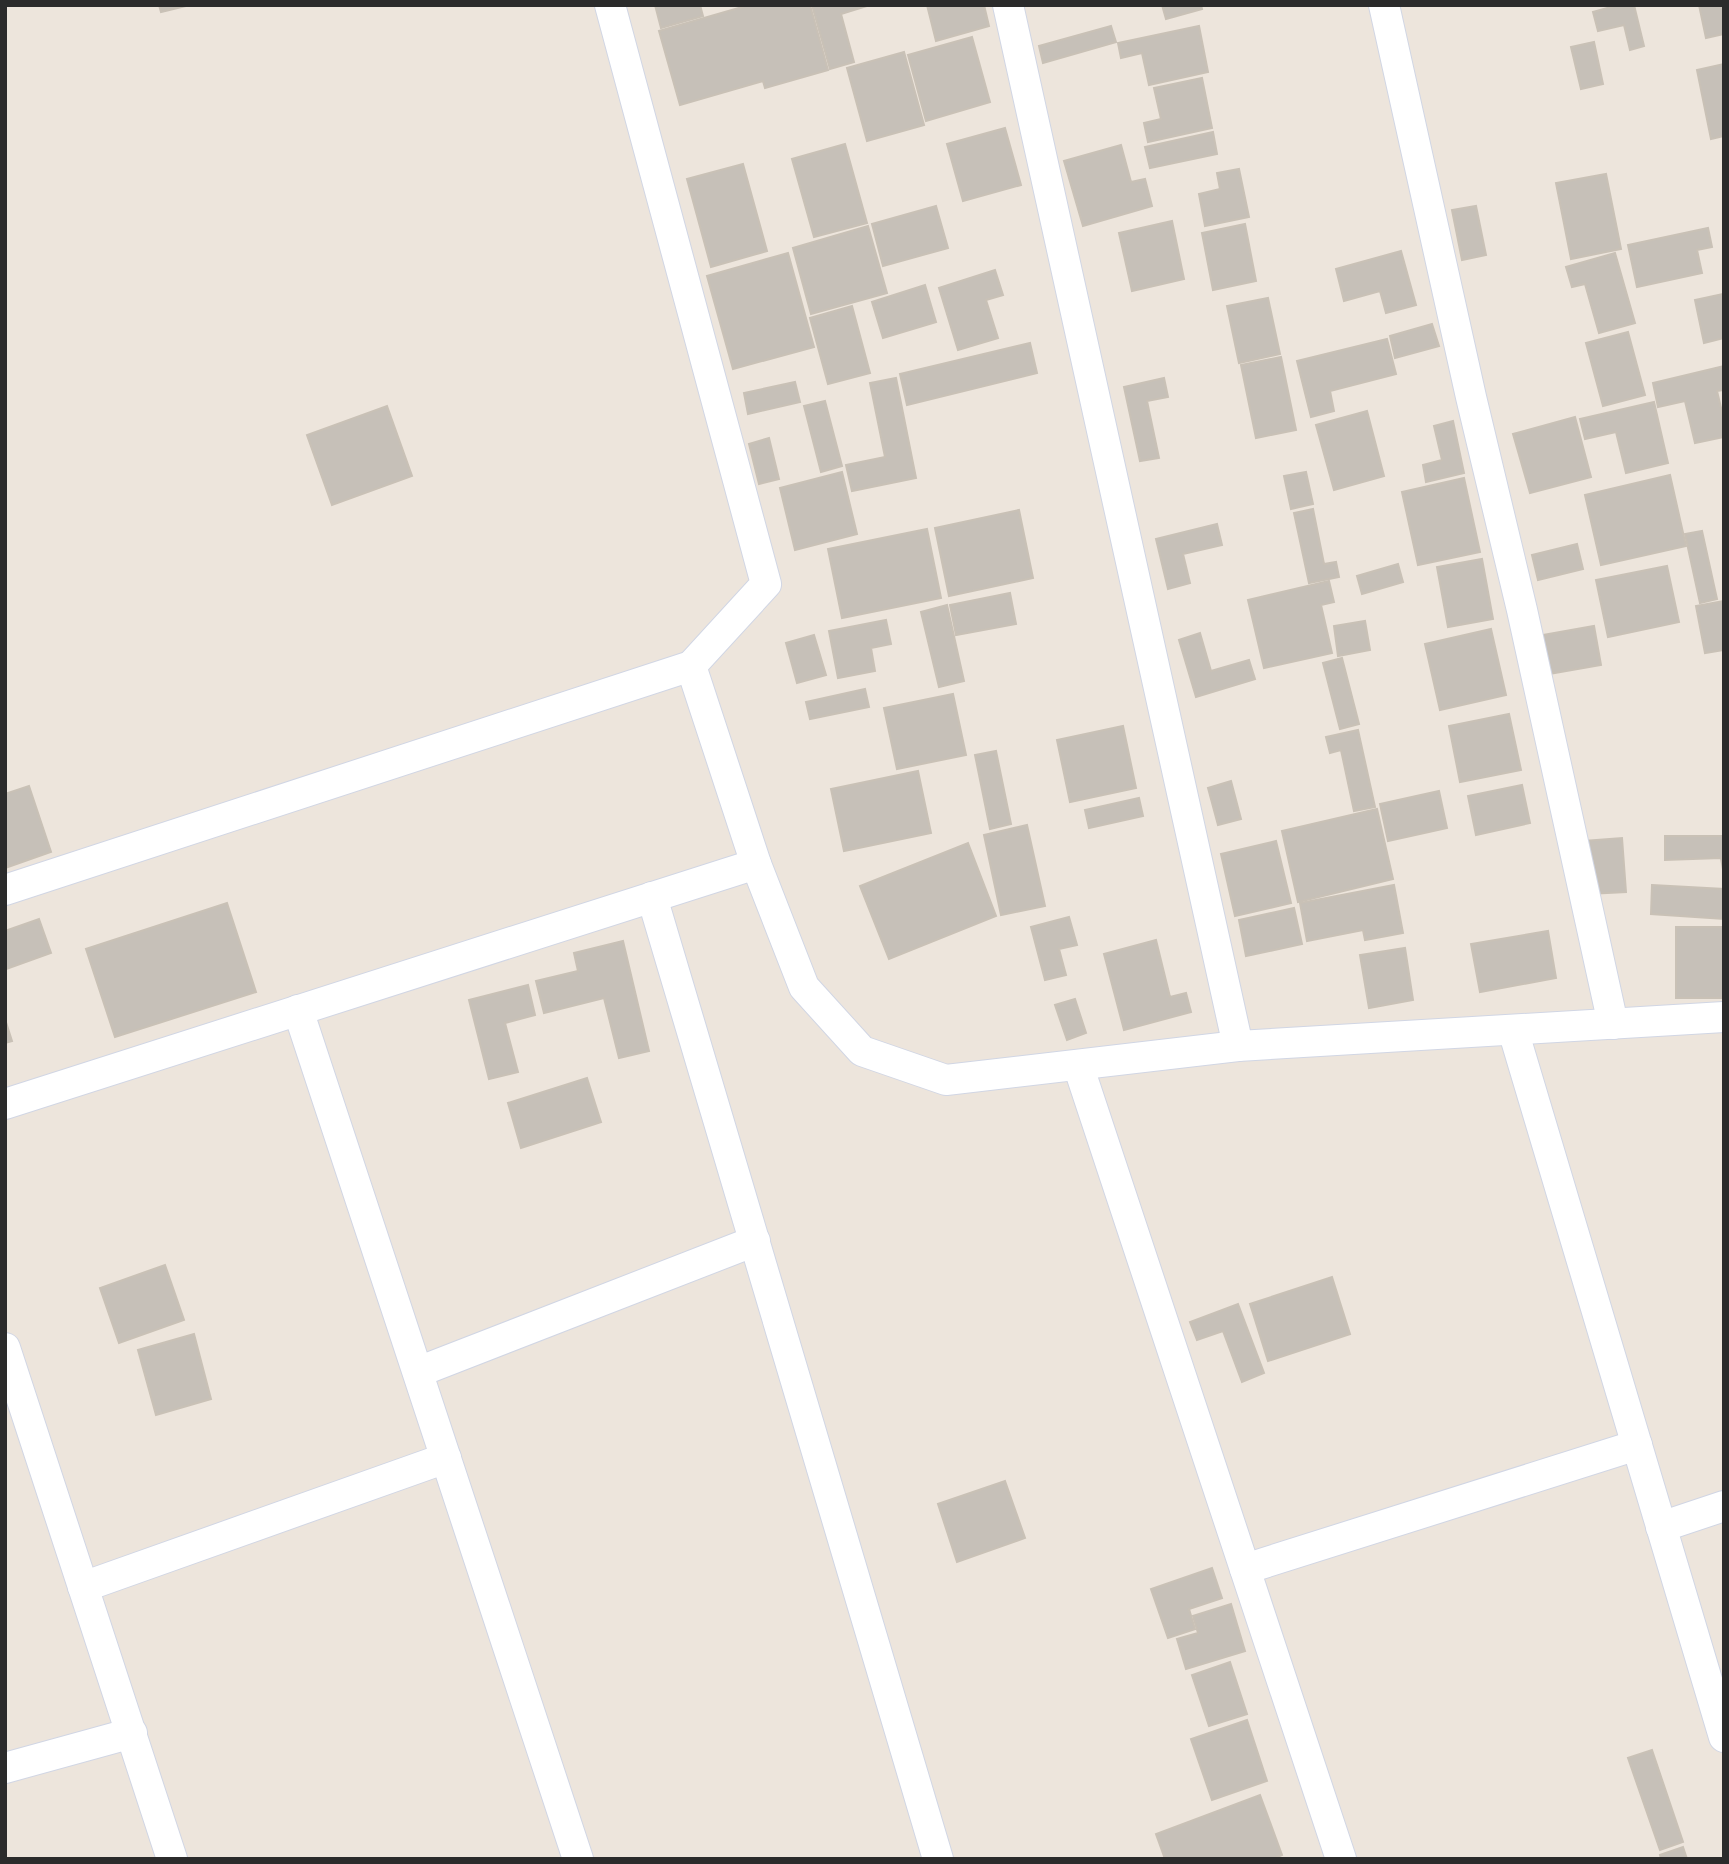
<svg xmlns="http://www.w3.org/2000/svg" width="1729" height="1864" font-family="'DM Sans',sans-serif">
<rect width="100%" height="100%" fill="#ede5dc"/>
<g fill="#c6c0b8" stroke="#c9c1b6" stroke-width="2">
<path d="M159,5H190L161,12Z"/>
<path d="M655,5H700L703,16L661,28Z"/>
<path d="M749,5H810L828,70L765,88L763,81L680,105L659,31Z"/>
<path d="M812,5H870L841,14L854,62L830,69Z"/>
<path d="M927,5H984L989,26L936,41Z"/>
<path d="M1162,5H1201L1202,9L1166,19Z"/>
<path d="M1618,5H1634L1644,46L1630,50L1624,25L1598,31L1593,12Z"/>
<path d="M1699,5H1724V34L1706,38Z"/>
<path d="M1111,26L1116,42L1043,63L1039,46Z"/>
<path d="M1199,26L1208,72L1149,85L1142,53L1121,58L1118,43Z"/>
<path d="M972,37L990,102L926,121L908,55Z"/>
<path d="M1594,42L1603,84L1581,89L1571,47Z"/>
<path d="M904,52L924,125L867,141L847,68Z"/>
<path d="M1724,64V136L1711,139L1697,70Z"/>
<path d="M1202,78L1212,128L1148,142L1144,123L1161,119L1154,88Z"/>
<path d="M1005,128L1021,185L963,201L947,144Z"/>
<path d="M1213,132L1217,154L1150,168L1145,147Z"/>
<path d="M845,144L867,223L814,237L792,159Z"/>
<path d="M1121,145L1131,182L1145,179L1152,206L1083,226L1064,161Z"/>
<path d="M743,164L767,251L711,267L687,179Z"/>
<path d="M1239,169L1249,217L1205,226L1199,194L1220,189L1217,173Z"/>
<path d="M1606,174L1621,249L1571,259L1556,183Z"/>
<path d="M936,206L948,248L883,266L872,224Z"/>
<path d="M1476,206L1486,255L1462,260L1452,210Z"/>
<path d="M1172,221L1184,279L1132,291L1119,233Z"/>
<path d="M1245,224L1256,281L1213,290L1202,233Z"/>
<path d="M868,226L887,293L811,314L793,248Z"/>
<path d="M1708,228L1712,247L1697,250L1702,273L1637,287L1628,245Z"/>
<path d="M1401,251L1416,305L1386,313L1380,291L1344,301L1336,269Z"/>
<path d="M788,253L814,347L733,369L707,276Z"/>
<path d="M1615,253L1635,323L1599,333L1585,284L1572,287L1566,267Z"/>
<path d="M995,270L1003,295L986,300L998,338L958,350L939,288Z"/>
<path d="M925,285L936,322L883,338L872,302Z"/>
<path d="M1723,294L1724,338L1704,343L1695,300Z"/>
<path d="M1268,298L1280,354L1239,363L1227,306Z"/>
<path d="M852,306L870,373L828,384L810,318Z"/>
<path d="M1432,324L1439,346L1395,358L1390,336Z"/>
<path d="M1628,332L1645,395L1603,406L1586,343Z"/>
<path d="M1387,339L1396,374L1330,391L1334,411L1311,417L1297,361Z"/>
<path d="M1030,343L1037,373L907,405L900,374Z"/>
<path d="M1281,357L1296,430L1256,438L1241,365Z"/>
<path d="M1724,366V390L1717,391L1724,420V437L1695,443L1685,401L1658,407L1653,383Z"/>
<path d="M896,378L916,478L852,491L846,465L885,457L870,383Z"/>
<path d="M1164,378L1168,397L1147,401L1159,458L1140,461L1124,387Z"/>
<path d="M795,382L800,402L748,414L744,393Z"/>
<path d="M825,401L842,466L821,472L804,406Z"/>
<path d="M1654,402L1668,463L1626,473L1616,432L1585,439L1580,419Z"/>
<path d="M387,406L412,476L332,505L307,435Z"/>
<path d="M1367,411L1384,476L1334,490L1316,425Z"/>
<path d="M1575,417L1591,477L1530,493L1513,434Z"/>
<path d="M1453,421L1464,473L1426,482L1423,465L1442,460L1434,426Z"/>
<path d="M769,438L779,479L759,484L749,444Z"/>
<path d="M842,472L857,534L795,550L780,488Z"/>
<path d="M1306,472L1313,504L1291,509L1284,476Z"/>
<path d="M1670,475L1686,546L1601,565L1585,495Z"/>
<path d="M1464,478L1480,552L1418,565L1402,492Z"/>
<path d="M1313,509L1324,564L1336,562L1339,577L1309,583L1294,513Z"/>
<path d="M1019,510L1033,578L949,596L935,528Z"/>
<path d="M1217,524L1222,545L1183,554L1190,583L1168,589L1156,539Z"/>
<path d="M927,529L941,598L842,618L828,549Z"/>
<path d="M1702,531L1717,599L1700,603L1685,534Z"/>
<path d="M1577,544L1583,569L1538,580L1532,555Z"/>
<path d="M1482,559L1493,619L1448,627L1437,567Z"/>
<path d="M1398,564L1403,582L1362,594L1357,576Z"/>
<path d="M1667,566L1679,622L1608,637L1596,580Z"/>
<path d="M1329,581L1334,602L1321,605L1332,653L1264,668L1248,600Z"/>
<path d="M1010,593L1016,624L956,635L950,605Z"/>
<path d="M1724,601V650L1705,653L1696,606Z"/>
<path d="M947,605L964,681L939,687L921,612Z"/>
<path d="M886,620L891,644L871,648L875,671L838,678L829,631Z"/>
<path d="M1365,621L1370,650L1338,656L1334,626Z"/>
<path d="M1594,626L1601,665L1543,675L1537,636Z"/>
<path d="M1491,629L1506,695L1440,710L1425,644Z"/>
<path d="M1200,633L1211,671L1249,660L1255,679L1196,697L1179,640Z"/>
<path d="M814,635L826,675L797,683L786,643Z"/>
<path d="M1342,658L1359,724L1340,729L1323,663Z"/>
<path d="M865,689L869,707L810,719L806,702Z"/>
<path d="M953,694L966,755L897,769L884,708Z"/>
<path d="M1509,714L1521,770L1460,782L1449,726Z"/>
<path d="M1123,726L1136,788L1070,802L1057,740Z"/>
<path d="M1358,730L1375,807L1354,811L1341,750L1330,753L1326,737Z"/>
<path d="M996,751L1011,824L990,829L975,755Z"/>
<path d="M918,771L931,833L844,851L831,789Z"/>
<path d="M1231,781L1241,819L1218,825L1208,788Z"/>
<path d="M1522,785L1530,823L1476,835L1468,796Z"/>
<path d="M29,786L51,852L5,868V794Z"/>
<path d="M1439,791L1447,828L1388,841L1380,804Z"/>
<path d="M1139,798L1143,816L1089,828L1085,810Z"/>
<path d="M1377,809L1393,879L1298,902L1282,831Z"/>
<path d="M1027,825L1045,906L1001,915L984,835Z"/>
<path d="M1665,836H1724V875L1721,858L1665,860Z"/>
<path d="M1622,838L1626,892L1588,894L1584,841Z"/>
<path d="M1276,841L1291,903L1235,916L1221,854Z"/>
<path d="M968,843L996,916L889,959L860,886Z"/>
<path d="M1394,885L1403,933L1365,940L1363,930L1307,941L1300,903Z"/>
<path d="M1652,885L1724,889V919L1651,914Z"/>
<path d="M227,903L256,992L115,1037L86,949Z"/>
<path d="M1294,908L1302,944L1246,956L1239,920Z"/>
<path d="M1069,917L1077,945L1059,949L1066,975L1045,980L1031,927Z"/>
<path d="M39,919L51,953L6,969L5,931Z"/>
<rect x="1676" y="927" width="48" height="71"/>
<path d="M1548,931L1556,978L1480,992L1471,944Z"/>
<path d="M1156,940L1170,997L1186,993L1191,1012L1124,1030L1104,954Z"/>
<path d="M623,941L649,1051L619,1058L604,998L544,1013L536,981L578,971L574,953Z"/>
<path d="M1405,948L1413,1000L1369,1008L1360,955Z"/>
<path d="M528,985L535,1015L505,1023L518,1072L489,1079L469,1000Z"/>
<path d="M1075,999L1086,1033L1067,1040L1055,1005Z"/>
<path d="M5,1019L12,1041L5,1043Z"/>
<path d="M587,1078L601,1122L521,1148L508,1103Z"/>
<path d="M165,1265L184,1320L119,1343L100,1288Z"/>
<path d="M1332,1277L1350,1334L1268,1361L1250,1304Z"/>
<path d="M1238,1304L1264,1373L1242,1382L1223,1331L1197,1340L1190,1322Z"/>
<path d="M194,1334L211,1399L156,1415L138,1350Z"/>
<path d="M1005,1481L1025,1538L957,1562L938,1504Z"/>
<path d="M1212,1568L1222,1598L1189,1609L1195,1629L1168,1638L1151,1589Z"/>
<path d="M1231,1604L1245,1651L1186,1669L1177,1639L1198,1633L1193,1616Z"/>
<path d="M1230,1662L1247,1714L1209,1726L1192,1675Z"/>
<path d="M1247,1720L1267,1781L1212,1800L1191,1739Z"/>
<path d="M1652,1750L1683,1842L1660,1850L1628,1758Z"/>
<path d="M1260,1795L1282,1855L1273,1859H1165L1156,1834Z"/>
<path d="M1683,1847L1687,1859H1661L1660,1855Z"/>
</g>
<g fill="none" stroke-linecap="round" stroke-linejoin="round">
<g stroke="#d1d6e4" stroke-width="32">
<g id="minor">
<path d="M610,5L766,584L691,666L756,864L804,987L862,1051L946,1080L1238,1046L1724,1017"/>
<path d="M1008,5L1238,1046"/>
<path d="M1384,5L1471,397L1522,610L1613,1024"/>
<path d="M5,890L691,666"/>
<path d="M652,897L938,1859"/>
<path d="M298,1010L578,1859"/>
<path d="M1513,1030L1724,1737"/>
<path d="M1078,1065L1341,1859"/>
<path d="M5,1104L756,864"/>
<path d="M5,1348L172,1859"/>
<path d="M418,1372L755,1241"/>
<path d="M1661,1527L1724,1506"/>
<path d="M1245,1569L1637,1445"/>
<path d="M83,1587L446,1458"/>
<path d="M5,1768L132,1733"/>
</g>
</g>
<use href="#minor" stroke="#fff" stroke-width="30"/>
</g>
<rect width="1729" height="1864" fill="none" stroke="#2b2b2b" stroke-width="14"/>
</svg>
